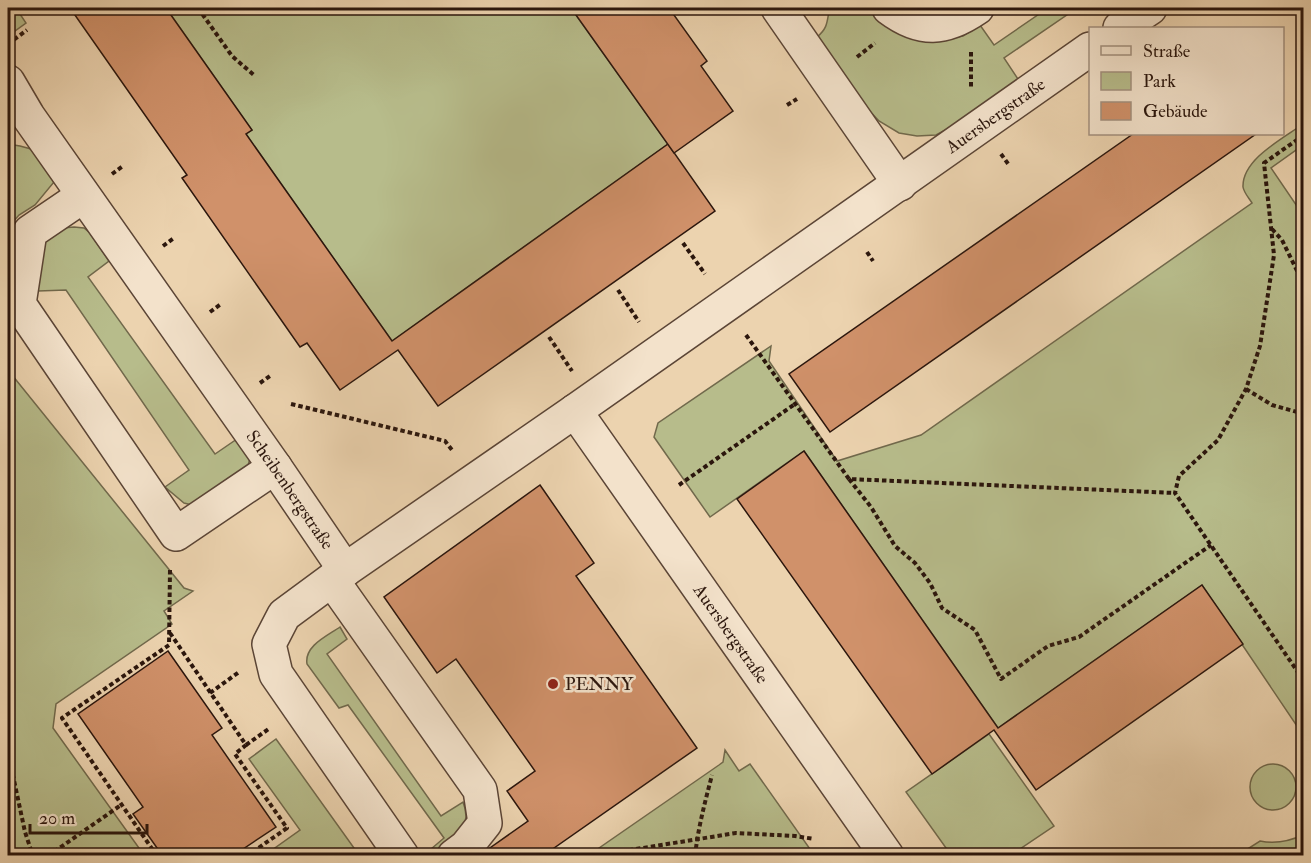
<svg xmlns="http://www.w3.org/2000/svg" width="1311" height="863" font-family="'IM FELL Double Pica',serif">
<rect width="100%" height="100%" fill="#ecd3af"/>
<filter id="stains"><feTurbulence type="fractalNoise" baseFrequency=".00333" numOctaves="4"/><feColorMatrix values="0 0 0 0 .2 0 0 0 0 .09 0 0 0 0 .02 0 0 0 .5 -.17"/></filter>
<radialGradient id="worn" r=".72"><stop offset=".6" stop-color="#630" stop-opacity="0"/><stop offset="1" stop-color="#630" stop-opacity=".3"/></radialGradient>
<g fill="#b7bc8b" stroke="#71694c" stroke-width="1.5">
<path d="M8,8H16L26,23L8,36Z"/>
<path d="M166,8H571L668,144L392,341L246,134L252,130Z"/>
<path d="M826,8H870L880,18L947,39L963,36L980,25L994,45L1048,8H1077L1004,58L1018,79L955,125L936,135L917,136L899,133L879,121L864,105L817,37C827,29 827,23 829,11Z"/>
<path d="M1303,124V145L1271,168L1303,215V735L1202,585L998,728L804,451L710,517L654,437L658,423L771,346L769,361L837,461L921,435L1252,203C1249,198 1244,193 1243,187C1242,159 1284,138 1303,124Z"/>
<path d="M8,144L20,146L31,149L55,176L54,182L35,205L19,215L12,223L8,238Z"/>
<path d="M74,227L84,228L90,233L109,261L88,277L215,454L237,439L250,458L248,466L192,505L184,503L165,487L189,470L66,290L38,291L33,288L34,250L62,228Z"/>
<path d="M8,370L184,588L193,591L164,611L172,624L56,704L53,728L144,855H8Z"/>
<path d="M340,627L347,639L327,654L441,816L463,802C471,822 462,835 446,847C437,853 435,855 424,855L444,838L348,705L339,708L307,664C304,646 327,636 340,627Z"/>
<path d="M989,734L1054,826L1011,855H951L906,792Z"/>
<path d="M276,739L359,855H265L300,830L249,759Z"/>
<path d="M725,750L739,771L750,764L810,849L800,856L589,855L719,765L723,762Z"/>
<circle cx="1273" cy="787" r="23"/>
<path d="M1303,835V855H1238L1260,841C1275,844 1290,841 1303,835Z"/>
</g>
<g fill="#d0916a" stroke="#2b160d" stroke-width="1.5">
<path d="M70,8H166L252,130L246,134L392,341L668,144L715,211L438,406L398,350L340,390L307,343L300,347L182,178L187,175Z"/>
<path d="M571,8H669L707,61L701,66L733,111L674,153Z"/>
<path d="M1133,134H1256L830,432L789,374Z"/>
<path d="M804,451L998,728L1202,585L1243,644L1036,790L994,730L932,774L737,499Z"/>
<path d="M540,485L594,563L576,576L697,748L544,855H483L487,850L528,821L507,791L535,771L456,659L437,673L384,597Z"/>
<path d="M168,651L222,728L212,735L276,827L234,855H162L133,814L143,807L78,714Z"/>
</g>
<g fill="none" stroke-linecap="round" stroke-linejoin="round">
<g stroke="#5b4536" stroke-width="36">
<g id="minor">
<path d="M778,8L900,184"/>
<path d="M889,8C921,32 945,30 977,8"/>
<path d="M1120,28L1150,8"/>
<path id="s1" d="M8,82L28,116L275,467L345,570"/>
<path d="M83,196L30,232L19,304L176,534L275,467"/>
<path id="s2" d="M575,411L887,856"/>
<path d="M332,580L480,790L485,823L466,847L454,856"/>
<path id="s3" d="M402,856L276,674L269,644L284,615L345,570L575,411L1090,49"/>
</g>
</g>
<g stroke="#2b160d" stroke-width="4" stroke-dasharray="4.5 3" stroke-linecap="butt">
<path d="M198,8L232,56L255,76"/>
<path d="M8,44L27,30"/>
<path d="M971,52V87"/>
<path d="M857,57L875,43"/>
<path d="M787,105L797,99"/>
<path d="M1304,135L1264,163L1274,255L1260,346L1246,389L1218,440L1179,476L1175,493L1304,681"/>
<path d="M1001,154L1009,165"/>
<path d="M112,174L123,166"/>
<path d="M1272,229L1282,240L1304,285"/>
<path d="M683,243L705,274"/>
<path d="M163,246L174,238"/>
<path d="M867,252L873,261"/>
<path d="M618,290L639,322"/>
<path d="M210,312L221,304"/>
<path d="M746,335L849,479L1175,493"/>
<path d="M549,337L572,371"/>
<path d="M260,383L270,376"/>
<path d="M1246,389L1272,405L1304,414"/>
<path d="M291,404L445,441L452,450"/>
<path d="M849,479L871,507L895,546L915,563L930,583L942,608L975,630L1001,679L1048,646L1079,637L1211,545"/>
<path d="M679,485L795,404"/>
<path d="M170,633L246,745L235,754L287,828L247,856"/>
<path d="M210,693L239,672"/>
<path d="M246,745L270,728"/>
<path d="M8,752L25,832L33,856"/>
<path d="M599,855L736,833L795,836L814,839"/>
<path d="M48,856L121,805"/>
<path d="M157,856L62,718L169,645L170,570"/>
<path d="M695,856C698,828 705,802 712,775"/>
<path d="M1294,856L1304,844"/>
</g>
<use href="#minor" stroke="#f3e2cb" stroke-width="33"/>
</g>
<circle fill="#8f2418" stroke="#f3e2cb" stroke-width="2" cx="553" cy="684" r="6"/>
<g text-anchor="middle" stroke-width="5" stroke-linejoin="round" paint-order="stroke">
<g font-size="18" fill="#2b160d" stroke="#f3e2cb">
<text dy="6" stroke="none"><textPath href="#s3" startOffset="1154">Auersbergstraße</textPath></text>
<text dy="6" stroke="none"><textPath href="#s1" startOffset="496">Scheibenbergstraße</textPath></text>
<text dy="6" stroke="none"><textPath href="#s2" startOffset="272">Auersbergstraße</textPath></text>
</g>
<g font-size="18" fill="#2b160d" stroke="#f3e2cb" text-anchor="start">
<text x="565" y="690">PENNY</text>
</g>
</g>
<rect width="1311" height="863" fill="none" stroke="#ecd3af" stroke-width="30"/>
<rect x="9" y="9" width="1293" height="845" fill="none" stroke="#2b160d" stroke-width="3"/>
<rect x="15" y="15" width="1281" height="833" fill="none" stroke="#2b160d" stroke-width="1.5"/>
<rect x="1089" y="27" width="195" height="108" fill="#f3e2cb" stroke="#a3907f" stroke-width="1.5"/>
<rect x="1101" y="46" width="30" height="9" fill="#f3e2cb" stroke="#a3907f" stroke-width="1.5"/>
<text x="1143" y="57" font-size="18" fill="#2b160d">Straße</text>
<rect x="1101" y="72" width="30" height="18" fill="#b7bc8b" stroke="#a3907f" stroke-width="1.5"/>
<text x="1143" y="87" font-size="18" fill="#2b160d">Park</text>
<rect x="1101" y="102" width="30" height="18" fill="#d0916a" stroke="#a3907f" stroke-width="1.5"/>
<text x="1143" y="117" font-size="18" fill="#2b160d">Gebäude</text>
<path d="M30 824v9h117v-9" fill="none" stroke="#2b160d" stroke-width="3"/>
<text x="39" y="824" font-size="18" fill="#2b160d" stroke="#f3e2cb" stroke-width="4.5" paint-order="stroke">20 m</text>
<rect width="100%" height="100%" filter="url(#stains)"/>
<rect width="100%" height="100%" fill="url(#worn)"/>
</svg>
